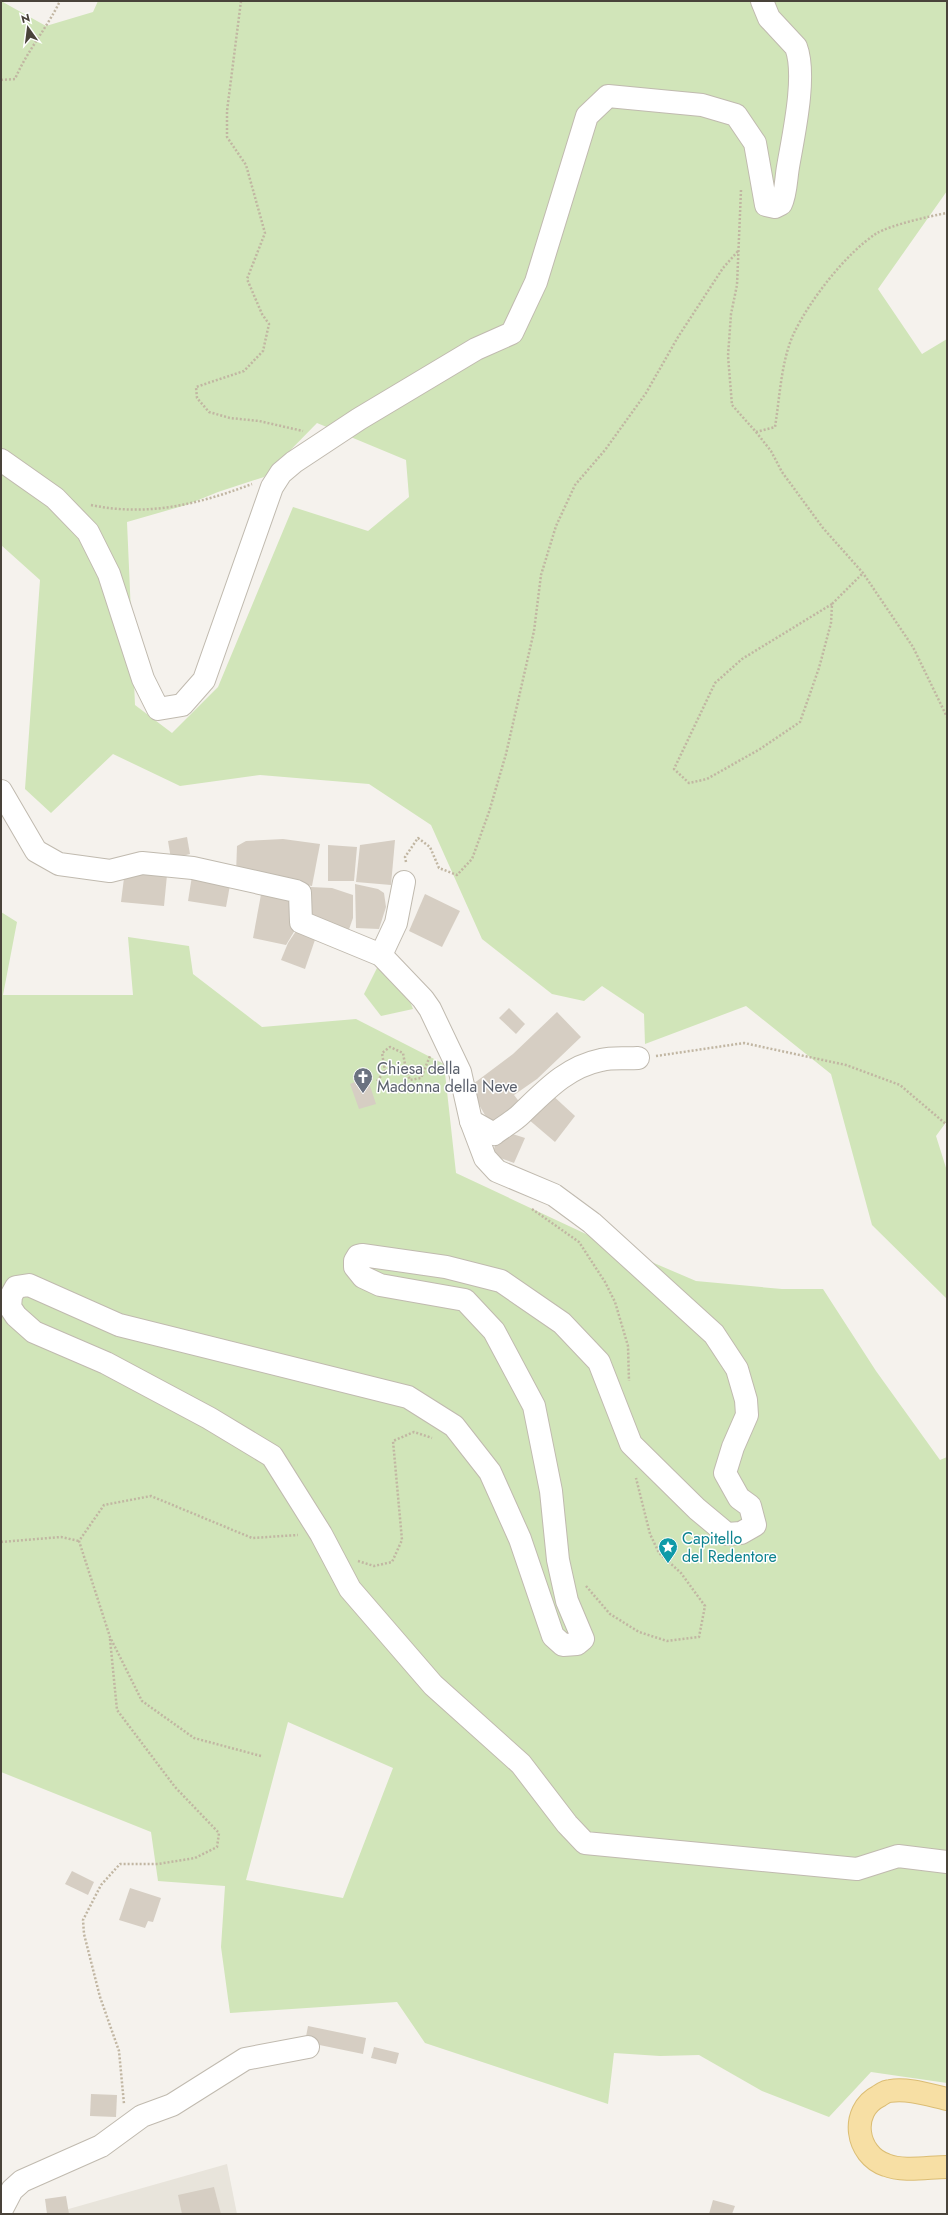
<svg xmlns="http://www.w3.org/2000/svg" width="948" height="2215" font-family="Jost,sans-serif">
<rect width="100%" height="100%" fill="#f5f2ed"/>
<path fill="#e8e4db" d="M227,2164L237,2214H51Z"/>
<g fill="#d1e5b9" fill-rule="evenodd">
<path d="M1,1L46,26L93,12L98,1H947V191L878,289L922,354L947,339V1121L936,1136L947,1171V1299L872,1225L831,1074L746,1006L645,1044L644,1014L602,986L584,1001L552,994L482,939L431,825L369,784L260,775L180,786L113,754L51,813L25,789L40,580L1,545ZM317,423L406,460L409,497L368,531L293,507L218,687L172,733L135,705L127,522L186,505L218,492L264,477Z"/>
<path d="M1,912L17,922L3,995H133L128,937L189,946L193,974L262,1027L356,1019L444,1064L456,1173L586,1234L696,1281L782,1289H823L876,1371L940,1460L947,1457V2083L871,2072L829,2117L762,2091L699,2055L660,2056L614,2053L608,2104L425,2043L397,2002L230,2013L221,1947L225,1886L158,1881L151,1832L1,1772ZM288,1722L393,1768L343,1898L246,1880Z"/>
<path d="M380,962L408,996L413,1009L381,1016L364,994Z"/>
</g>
<g fill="#d6cec3">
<path d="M187,837L190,854L171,859L168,841Z"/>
<path d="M283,839L320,844L312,886L236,874L237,846L246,841Z"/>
<path d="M395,840L391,885L356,882L360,845Z"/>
<path d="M328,845L357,847L354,881H328Z"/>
<path d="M125,870L167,875L164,906L121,902Z"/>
<path d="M192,876L231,880L226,907L188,901Z"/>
<path d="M355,884L378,889L384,893L386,907L379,929L356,928Z"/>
<path d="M310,887L332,888L353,895V918L347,935L303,918L304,900Z"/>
<path d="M262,889L289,896L298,925L286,945L253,938Z"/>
<path d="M425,894L460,911L442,947L409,931Z"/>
<path d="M300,925L318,931L305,969L281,960L288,943Z"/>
<path d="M509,1008L525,1024L516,1034L499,1018Z"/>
<path d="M557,1012L581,1037L537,1079L514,1095L524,1108L494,1131L469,1087L513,1054Z"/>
<path d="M367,1077L376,1104L359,1109L350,1084Z"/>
<path d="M550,1093L575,1116L555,1142L528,1119Z"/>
<path d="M500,1130L525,1138L514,1163L492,1155Z"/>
<path d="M72,1871L94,1882L88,1895L65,1884Z"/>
<path d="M130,1888L161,1898L153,1922L148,1921L145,1928L119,1920Z"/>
<path d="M308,2026L366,2038L363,2054L305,2042Z"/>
<path d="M374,2047L399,2053L396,2064L371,2058Z"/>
<path d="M91,2094L117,2095L116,2117L90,2116Z"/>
<path d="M214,2187L221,2214H182L178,2195Z"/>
<path d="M66,2196L69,2214H47L45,2199Z"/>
<path d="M713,2200L735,2206L732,2214H709Z"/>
</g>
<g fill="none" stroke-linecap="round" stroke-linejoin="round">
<g stroke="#c0baaf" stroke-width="24">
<g id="minor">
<path d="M1,460L55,498L88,532L109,574L143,679L158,709L182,705L204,680L272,487L281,473L294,462L359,419L476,349L512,333L536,282L587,116L608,96L702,105L736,115L755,143L766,205L775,207L781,204C786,194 786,178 788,167C793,137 807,76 796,47L769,18L762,1"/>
<path d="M1,791L36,851L59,864L110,871L142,863L193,868L296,891L300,893L301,922L381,955L423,999L430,1009L460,1072L471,1121L485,1158L497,1171L554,1195L592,1223L714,1334L737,1369L746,1400L747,1415L733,1447L725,1473L739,1498L750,1506L755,1525L741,1533L727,1534L697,1509L631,1444L599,1362L562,1323L501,1281L446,1267L362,1255L358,1256L355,1261V1267L363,1277L380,1285L465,1300L494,1331L534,1406L551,1491L558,1560L567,1601L583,1639L577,1644L563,1645L553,1636L520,1539L490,1472L454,1426L408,1397L119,1325L29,1285L16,1287L11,1296L10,1307L16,1316L34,1332L106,1363L209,1418L272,1456L321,1534L350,1589L433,1685L521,1764L567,1824L585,1843L857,1869L898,1856L947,1862"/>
<path d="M381,955L396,923L404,882"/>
<path d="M471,1121L494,1134C503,1127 514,1121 521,1114C546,1090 567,1067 601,1060C613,1057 626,1059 638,1058"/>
<path d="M1,2211L12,2190L22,2181L101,2146L142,2116L172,2105L245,2059L308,2047"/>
</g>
</g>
<g stroke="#dbbd74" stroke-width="24">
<path id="major" d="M947,2099C929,2095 908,2088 890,2091C886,2091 882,2094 879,2096C849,2111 856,2155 886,2165C903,2172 929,2167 947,2167"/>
</g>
<g stroke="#c1b6a2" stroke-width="2.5" stroke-dasharray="2 2" stroke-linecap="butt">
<path d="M241,1L227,111V137L246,165L265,233L247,279L262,314L269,324L263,351L244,371L196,387L197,398L209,412L230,418L259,421L303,431"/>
<path d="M1,80L15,79C27,51 47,28 60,1"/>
<path d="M741,190L737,285L731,314L728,356L732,405L756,432L775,427C780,396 781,361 794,333C810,300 846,253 877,233C891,225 930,216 947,213"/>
<path d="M756,432L771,451L782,472L823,528L863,573L913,647L947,717"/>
<path d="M91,505C148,517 199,504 252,484"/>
<path d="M832,604L742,659L715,683L674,769L689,783L707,779L760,749L800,722L819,668L831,623L832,604L863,573"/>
<path d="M406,862L405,857L418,838L430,847L439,868L457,875L472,859L489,812L506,754L534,631L541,575L556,526L575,485L605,450L646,393L678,337L723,268L739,250"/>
<path d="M656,1056L744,1043L846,1065L900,1085L947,1125"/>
<path d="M377,1081L385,1071L382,1053L390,1047L403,1053L406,1070L410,1080L421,1078L430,1056"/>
<path d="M532,1209L579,1242L605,1282L615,1302L628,1346L629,1381"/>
<path d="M1,1542L61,1537L79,1541"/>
<path d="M358,1561L374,1566L392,1562L402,1540L393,1441L414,1432L432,1438"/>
<path d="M586,1586L610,1614L639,1632L667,1641L699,1637L705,1606L681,1573L659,1553L650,1534L636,1478"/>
<path d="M110,1639L117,1710L175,1787L219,1833L217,1847L195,1858L158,1864H120L101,1885L83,1920L84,1934L100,1997L119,2051L124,2104"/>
<path d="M261,1756L194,1738L142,1701L110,1637L79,1541L104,1505L151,1496L252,1538L298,1535"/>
</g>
<use href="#minor" stroke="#fff" stroke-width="22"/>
<use href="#major" stroke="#f7dfa4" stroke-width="22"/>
</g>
<defs>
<g id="church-pin" transform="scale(1)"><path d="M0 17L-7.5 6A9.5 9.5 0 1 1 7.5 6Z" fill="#6b7280" stroke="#fff"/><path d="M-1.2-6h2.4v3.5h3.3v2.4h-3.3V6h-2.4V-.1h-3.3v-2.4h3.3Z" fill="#fff"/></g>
<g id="sight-pin" transform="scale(1)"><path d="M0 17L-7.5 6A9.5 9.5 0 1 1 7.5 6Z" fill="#0f9aa8" stroke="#fff"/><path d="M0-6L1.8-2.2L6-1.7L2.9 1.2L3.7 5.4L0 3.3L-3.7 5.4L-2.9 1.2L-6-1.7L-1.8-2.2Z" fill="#fff"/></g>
</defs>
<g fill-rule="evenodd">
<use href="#church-pin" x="363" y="1077"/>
<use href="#sight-pin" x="668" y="1547"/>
</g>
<g text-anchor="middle" stroke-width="3" stroke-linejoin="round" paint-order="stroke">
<g font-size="16" fill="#5b616d" stroke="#fff" text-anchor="start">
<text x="377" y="1074">Chiesa della<tspan x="377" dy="18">Madonna della Neve</tspan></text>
</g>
<g font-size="16" fill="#0d838f" stroke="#fff" text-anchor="start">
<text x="682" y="1544">Capitello<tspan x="682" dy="18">del Redentore</tspan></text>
</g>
</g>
<rect width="948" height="2215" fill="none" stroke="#49433a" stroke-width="4"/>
<g transform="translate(28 28) rotate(346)" stroke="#ffffff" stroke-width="3" paint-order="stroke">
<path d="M0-3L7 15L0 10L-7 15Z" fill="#49433a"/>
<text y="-6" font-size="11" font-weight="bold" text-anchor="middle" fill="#49433a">N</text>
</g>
</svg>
